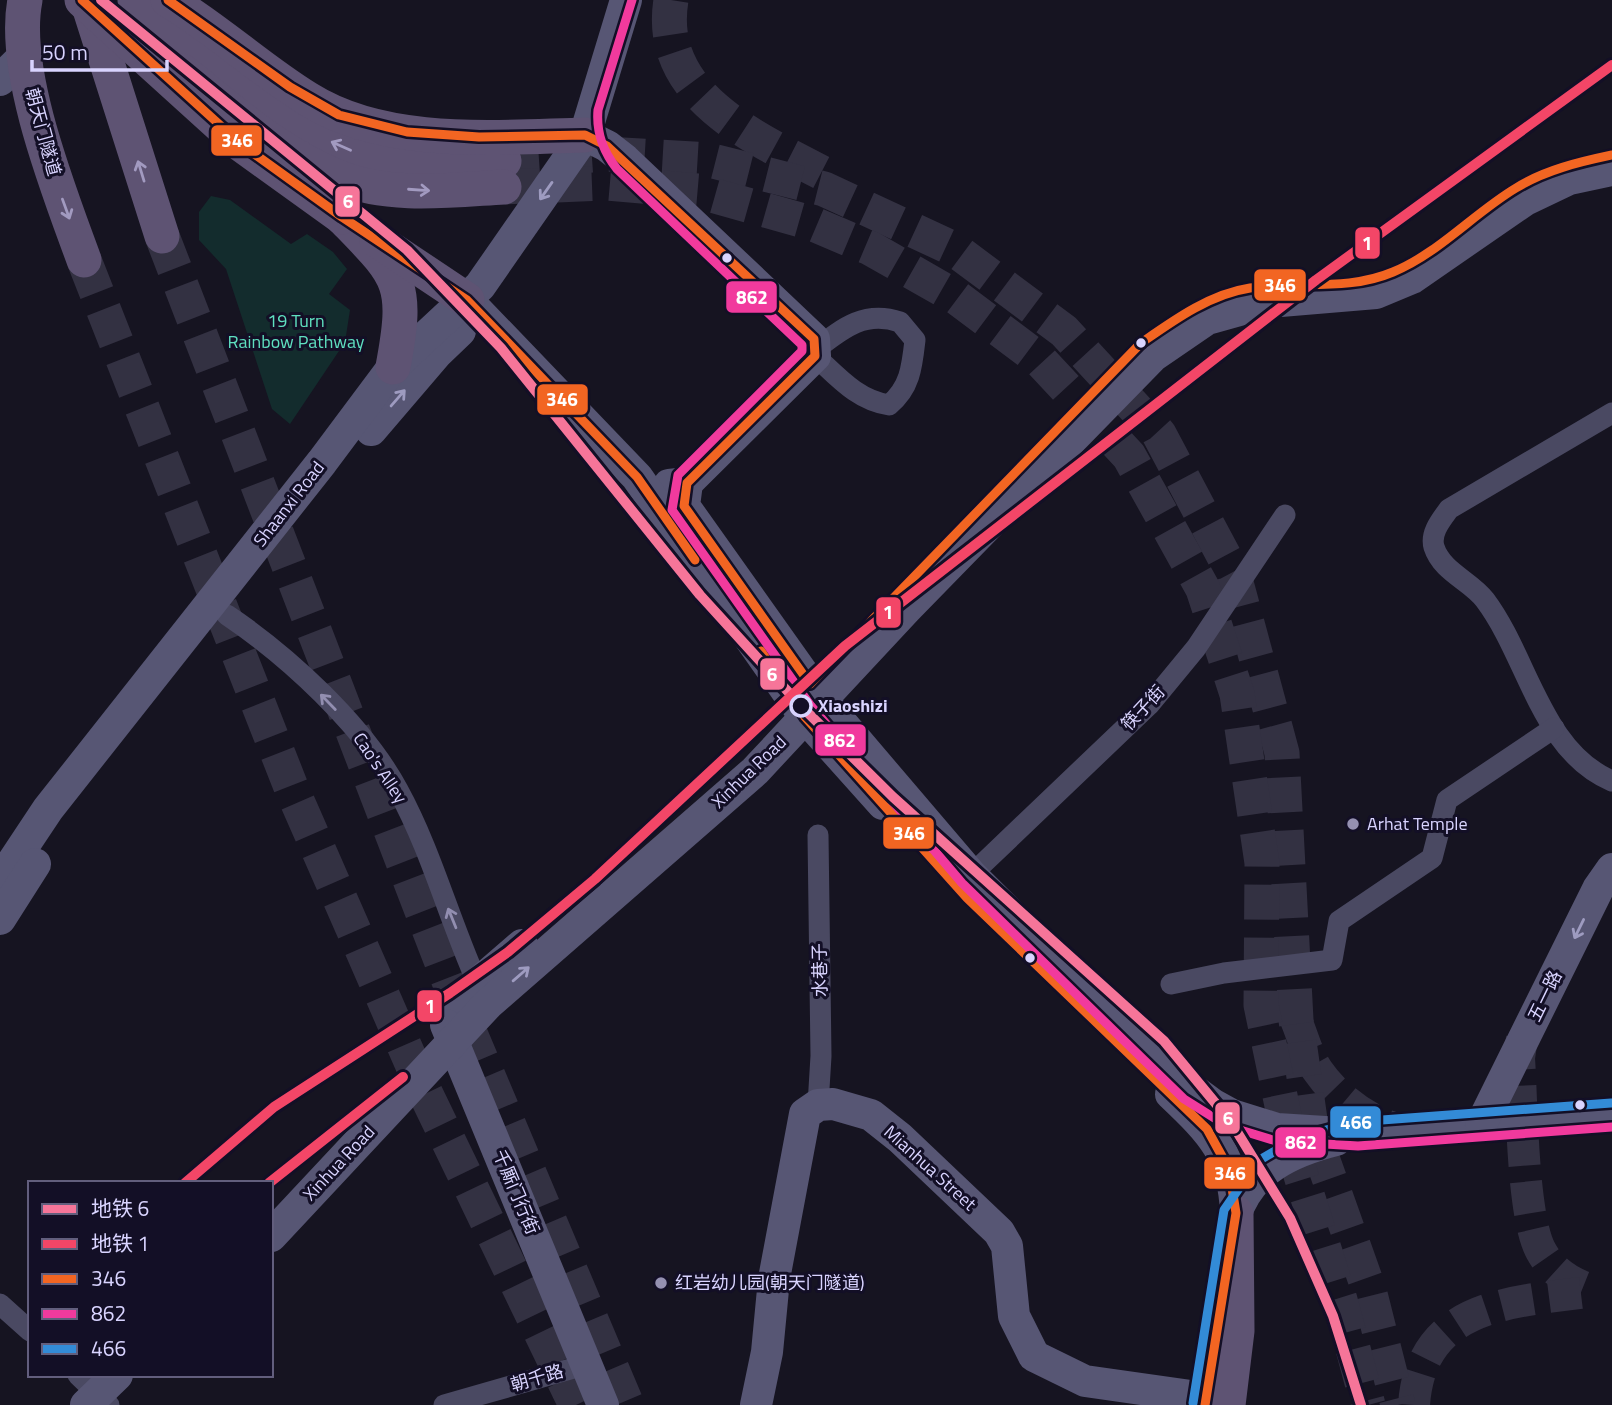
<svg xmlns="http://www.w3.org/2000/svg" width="1612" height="1405" font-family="'Titillium Web','Noto Sans SC',sans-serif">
<rect width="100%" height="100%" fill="#161421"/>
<path fill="#132c2d" d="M211,196L230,200L291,244L307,234L333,252L347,269L329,294L350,310L345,342L290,424L272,409L226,269L199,240V212Z"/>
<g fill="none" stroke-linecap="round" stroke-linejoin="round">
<g stroke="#333142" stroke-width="32" stroke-dasharray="32 16" stroke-linecap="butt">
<path d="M1296,1020C1303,1037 1308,1057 1318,1071C1338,1100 1374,1126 1409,1132"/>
<path d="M1522,1038L1519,1058C1522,1102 1522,1217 1541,1251C1553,1273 1572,1284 1595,1291"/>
<path d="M1414,1405C1421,1301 1517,1302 1596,1291"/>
</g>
<g stroke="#333142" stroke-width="35" stroke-dasharray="35 18" stroke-linecap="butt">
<path d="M671,0C655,98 760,140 830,177"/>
<path d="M504,161L607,154L709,160L824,189L954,249L1064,331L1159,434L1234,575L1282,753L1296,1020L1311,1127L1369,1290L1398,1405"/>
<path d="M504,187L606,183L698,191L811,223L870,248L956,297L1039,359L1129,456L1203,589L1237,694L1262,863L1261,1005L1288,1134L1340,1300L1368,1405"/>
<path d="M162,236L461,1012L627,1405"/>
<path d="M84,260L291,787L421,1084L576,1405"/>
</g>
<g stroke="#4a4962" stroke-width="21">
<path d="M815,356C838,377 857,400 889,405C910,388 912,367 915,340L900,322C865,310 843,328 816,349"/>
<path d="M1612,413L1449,509C1441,520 1430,533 1434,547C1442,572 1471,581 1485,600C1528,657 1541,751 1612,781"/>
<path d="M227,615C288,656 363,725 398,790C433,854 451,927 482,993"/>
<path d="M971,875L1149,705L1196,648L1285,515"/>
<path d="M1171,984L1224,973L1332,960L1339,921L1432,858L1447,800L1554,728"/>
<path d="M818,1105L821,1056L818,835"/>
<path d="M0,1304L30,1331"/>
<path d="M78,1375L109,1405"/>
<path d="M444,1405L588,1364"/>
</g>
<g stroke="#575674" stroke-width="32">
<path d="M0,80L24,56"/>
<path d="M585,135L607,146L625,160L814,339L815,356L693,477L687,483L669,485"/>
<path d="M467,300L637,477L805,717L883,804"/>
<path d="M371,430L436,354L460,331"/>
<path d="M687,483L684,506L821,699L971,875L1125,1027L1193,1090L1212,1104L1232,1115L1277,1129L1357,1134L1612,1115"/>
<path d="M0,881L48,809L322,462L393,367L480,286L585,135L626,0"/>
<path d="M0,919L35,864"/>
<path d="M448,1015L478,983L522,945"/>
<path d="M446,1025L603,1405"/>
<path d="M1171,1094C1212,1133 1234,1155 1236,1213"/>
<path d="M1481,1125L1598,889L1612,869"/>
<path d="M1235,1217C1249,1170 1292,1151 1336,1140"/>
<path d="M271,1236L488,1004L755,771L906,609L1153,356L1207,319L1268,302L1376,293L1412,278L1525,200L1569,179L1612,170"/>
<path d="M86,1405L117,1375"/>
<path d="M756,1405L767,1352L774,1279L805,1114L818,1105L833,1104L871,1115L900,1138L999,1232L1007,1246L1014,1316L1034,1356L1085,1381L1205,1398"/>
<path d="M1205,1405L1226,1272"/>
</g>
<g stroke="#5e5373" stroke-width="35">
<path d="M25,0C11,71 59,191 84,260"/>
<path d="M87,0L162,236"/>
<path d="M135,0C215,62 298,147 402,165C434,171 471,164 504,161"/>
<path d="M168,0C217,29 259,69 308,99C386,148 497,137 585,135"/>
<path d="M182,71C231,110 279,154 338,177C389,198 451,190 504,187"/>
<path d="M342,217C400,277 409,281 393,367"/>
<path d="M377,240L467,300"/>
<path d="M1228,1405L1237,1331L1236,1213"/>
</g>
<path stroke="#5e5373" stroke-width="35" d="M82,0L242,145L342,217"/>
<g stroke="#130f26" stroke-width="14">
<g id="bus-1">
<path d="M82,0L242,145L342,217L467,300L637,477L695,560"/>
<path d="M168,0L290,87L339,115L407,132L479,137L585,135L607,146L814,339L815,356L687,483L684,506L810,684L1141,343C1174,320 1210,294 1250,288C1298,280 1346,292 1393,272C1439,253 1474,213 1516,188C1545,170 1579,162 1612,155"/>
<path d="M761,651L805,717L967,898L1207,1129L1229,1169L1236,1213L1205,1405"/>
</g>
</g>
<g stroke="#130f26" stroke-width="14">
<path id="bus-2" d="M632,0L598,110C596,133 603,151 617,169L802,345V351L678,475L672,510L811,706L962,883L1184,1099L1227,1126L1276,1141L1358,1146L1612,1127"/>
</g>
<g stroke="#130f26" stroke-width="14">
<path id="bus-3" d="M1193,1403L1224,1210L1258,1161L1297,1138L1355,1122L1611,1103"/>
</g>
<use href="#bus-1" stroke="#f26522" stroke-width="9"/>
<use href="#bus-2" stroke="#f13a9d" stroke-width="9"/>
<use href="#bus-3" stroke="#338bd7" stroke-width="9"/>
<g stroke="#130f26" stroke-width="16">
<path id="metro-1" d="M101,0L407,250L501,348L700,595L802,707L893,797L1164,1041L1231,1122L1290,1218L1333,1316L1361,1405"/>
</g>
<g stroke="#130f26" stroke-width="16">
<g id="metro-2">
<path d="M185,1183L274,1107L450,993L508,952L595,879L845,646L1316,280L1612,65"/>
<path d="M269,1183L403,1077"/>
</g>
</g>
<use href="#metro-1" stroke="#f67599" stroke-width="10"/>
<use href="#metro-2" stroke="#f34667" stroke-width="10"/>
</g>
<defs><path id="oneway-shaft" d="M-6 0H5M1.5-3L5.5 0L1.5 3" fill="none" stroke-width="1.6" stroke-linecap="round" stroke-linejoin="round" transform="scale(1.75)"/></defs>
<g stroke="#a29ac0">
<use href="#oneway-shaft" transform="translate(341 146) rotate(-156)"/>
<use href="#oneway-shaft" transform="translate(141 171) rotate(-107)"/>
<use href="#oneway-shaft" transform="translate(419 190) rotate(4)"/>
<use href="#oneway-shaft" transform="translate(66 209) rotate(70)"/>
</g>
<g stroke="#9e9bc0">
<use href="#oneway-shaft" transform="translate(546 191) rotate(125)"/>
<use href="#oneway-shaft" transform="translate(398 398) rotate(-49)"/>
<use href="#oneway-shaft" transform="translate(1579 929) rotate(116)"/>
<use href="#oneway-shaft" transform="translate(521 974) rotate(-41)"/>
</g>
<g stroke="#928eb0">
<use href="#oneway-shaft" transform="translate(328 702) rotate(-134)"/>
<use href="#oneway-shaft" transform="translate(452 918) rotate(-112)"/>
</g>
<g fill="#d9d4ff" stroke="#130f26" stroke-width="2.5">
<circle cx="727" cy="258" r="6"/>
<circle cx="1141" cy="343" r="6"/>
<circle cx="1030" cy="958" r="6"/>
<circle cx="1580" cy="1105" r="6"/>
</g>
<circle fill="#130f26" stroke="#d9d4ff" stroke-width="3.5" cx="801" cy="706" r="10"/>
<g fill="#9591b1" stroke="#130f26" stroke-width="2.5">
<circle cx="1353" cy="824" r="7"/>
<circle cx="661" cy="1283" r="7"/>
</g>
<g text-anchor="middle" stroke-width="6" stroke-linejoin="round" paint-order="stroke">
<g font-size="18" fill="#d9d4ff" stroke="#130f26">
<text transform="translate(43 132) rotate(75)" y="6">朝天门隧道</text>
<text transform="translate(289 504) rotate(-52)" y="6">Shaanxi Road</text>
<text transform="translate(1143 708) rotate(-47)" y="6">筷子街</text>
<text transform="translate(380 768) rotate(56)" y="6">Cao's Alley</text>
<text transform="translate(749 772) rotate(-44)" y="6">Xinhua Road</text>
<text transform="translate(820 970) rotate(-91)" y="6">水巷子</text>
<text transform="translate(1545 996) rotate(-64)" y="6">五一路</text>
<text transform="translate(339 1163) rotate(-47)" y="6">Xinhua Road</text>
<text transform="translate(930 1168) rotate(42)" y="6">Mianhua Street</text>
<text transform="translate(516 1192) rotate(67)" y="6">千厮门行街</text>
<text transform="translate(537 1378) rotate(-16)" y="6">朝千路</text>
</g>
<g font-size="18" fill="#5fe0c0" stroke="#130f26">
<text x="296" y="327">19 Turn<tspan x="296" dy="21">Rainbow Pathway</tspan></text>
</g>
<g font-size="18" font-weight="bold" fill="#d9d4ff" stroke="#130f26" text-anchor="start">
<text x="818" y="712">Xiaoshizi</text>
</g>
<g font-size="18" fill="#d9d4ff" stroke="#130f26" text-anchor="start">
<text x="1367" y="830">Arhat Temple</text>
<text x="675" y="1289">红岩幼儿园(朝天门隧道)</text>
</g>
</g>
<g stroke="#130f26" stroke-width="2.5">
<rect x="210" y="124" width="53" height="33" rx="7" fill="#f26522"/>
<rect x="334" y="185" width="27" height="33" rx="7" fill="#f67599"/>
<rect x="1354" y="226" width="27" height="34" rx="7" fill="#f34667"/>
<rect x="1253" y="268" width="54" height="34" rx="7" fill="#f26522"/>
<rect x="725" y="280" width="53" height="34" rx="7" fill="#f13a9d"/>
<rect x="536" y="383" width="53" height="33" rx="7" fill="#f26522"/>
<rect x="875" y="596" width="27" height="33" rx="7" fill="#f34667"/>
<rect x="759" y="657" width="27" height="34" rx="7" fill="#f67599"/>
<rect x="814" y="723" width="53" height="34" rx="7" fill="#f13a9d"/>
<rect x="882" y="816" width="53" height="34" rx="7" fill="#f26522"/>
<rect x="416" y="989" width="27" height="34" rx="7" fill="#f34667"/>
<rect x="1214" y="1101" width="27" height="34" rx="7" fill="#f67599"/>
<rect x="1329" y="1105" width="53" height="34" rx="7" fill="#338bd7"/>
<rect x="1274" y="1126" width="53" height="33" rx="7" fill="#f13a9d"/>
<rect x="1203" y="1156" width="53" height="34" rx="7" fill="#f26522"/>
</g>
<g font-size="19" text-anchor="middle" font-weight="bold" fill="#fff">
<text x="237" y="147">346</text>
<text x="348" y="208">6</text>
<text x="1367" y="250">1</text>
<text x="1280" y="292">346</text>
<text x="752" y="304">862</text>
<text x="562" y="406">346</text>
<text x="888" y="619">1</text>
<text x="772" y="681">6</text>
<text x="840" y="747">862</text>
<text x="909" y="840">346</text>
<text x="430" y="1013">1</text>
<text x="1228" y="1125">6</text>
<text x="1356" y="1129">466</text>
<text x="1301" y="1149">862</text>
<text x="1230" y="1180">346</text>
</g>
<rect x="28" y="1181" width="245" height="196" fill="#130f26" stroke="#625e7d" stroke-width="2"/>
<rect x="42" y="1204" width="35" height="10" fill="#f67599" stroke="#625e7d" stroke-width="2"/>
<text x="91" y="1216" font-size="21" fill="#d9d4ff">地铁 6</text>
<rect x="42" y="1239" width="35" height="10" fill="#f34667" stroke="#625e7d" stroke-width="2"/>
<text x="91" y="1251" font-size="21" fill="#d9d4ff">地铁 1</text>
<rect x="42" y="1274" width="35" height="10" fill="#f26522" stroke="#625e7d" stroke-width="2"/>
<text x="91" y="1286" font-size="21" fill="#d9d4ff">346</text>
<rect x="42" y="1309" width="35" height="10" fill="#f13a9d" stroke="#625e7d" stroke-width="2"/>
<text x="91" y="1321" font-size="21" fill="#d9d4ff">862</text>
<rect x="42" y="1344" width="35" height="10" fill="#338bd7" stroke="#625e7d" stroke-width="2"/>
<text x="91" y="1356" font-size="21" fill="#d9d4ff">466</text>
<path d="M32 60v10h135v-10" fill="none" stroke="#d9d4ff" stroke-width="3.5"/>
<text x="42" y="60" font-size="21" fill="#d9d4ff" stroke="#130f26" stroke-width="5" paint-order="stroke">50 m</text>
</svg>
